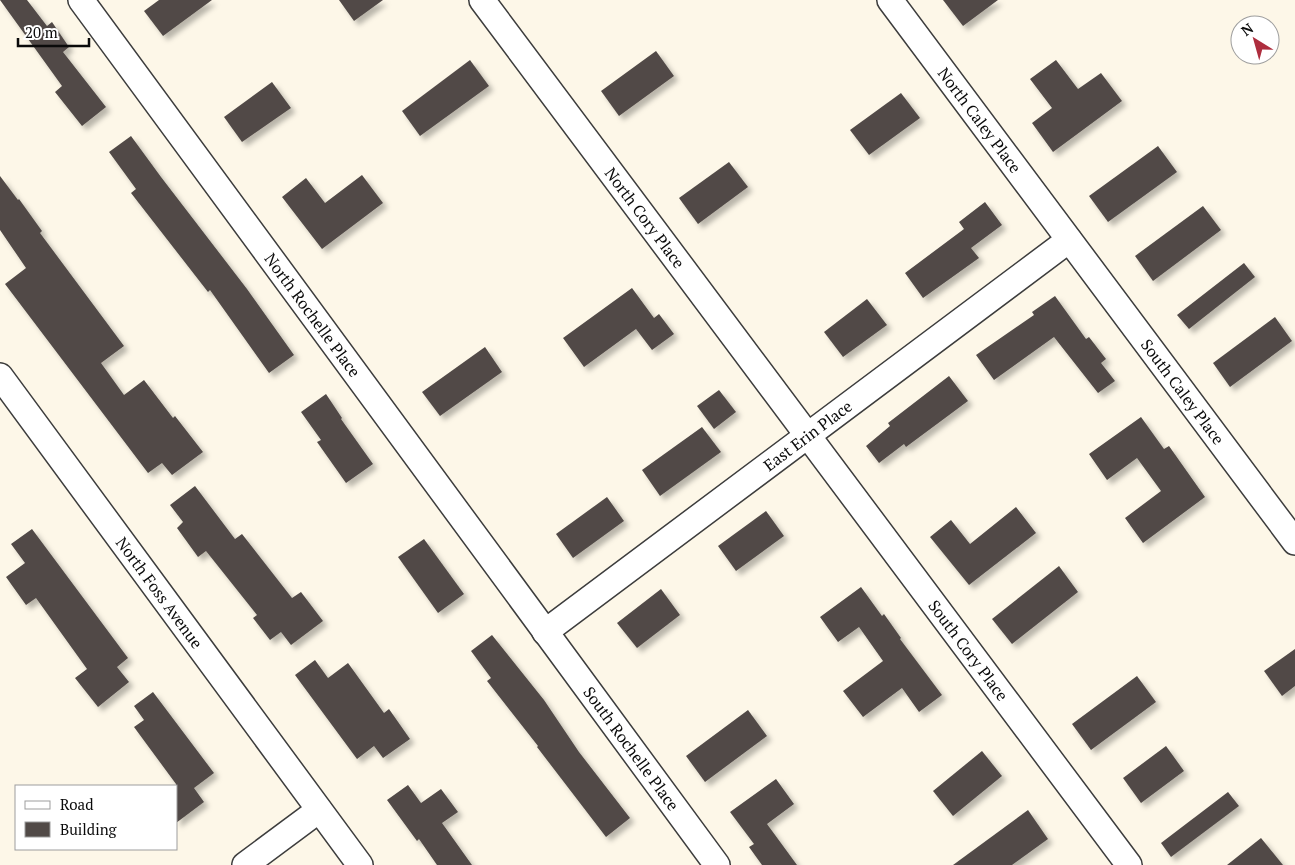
<svg xmlns="http://www.w3.org/2000/svg" width="1295" height="865" font-family="'PT Serif',serif">
<defs>
<filter id="shadow"><feDropShadow dx="4.5" dy="4.5" stdDeviation="2.5" flood-color="#0004"/></filter>
</defs>
<rect width="100%" height="100%" fill="#fdf7e8"/>
<g fill="#514a47" filter="url(#shadow)">
<path d="M0,0H27L47,26L52,22L69,47L63,52L106,107L82,126L55,92L62,86Z"/>
<path d="M159,0H212L163,36L144,11Z"/>
<path d="M339,0H383L354,21Z"/>
<path d="M943,0H998L963,26Z"/>
<path d="M656,51L674,76L619,116L601,91Z"/>
<path d="M470,60L489,86L420,136L402,111Z"/>
<path d="M1056,60L1078,89L1101,73L1122,101L1053,152L1032,123L1052,108L1030,79Z"/>
<path d="M272,82L291,108L242,142L224,117Z"/>
<path d="M901,93L920,118L869,155L850,130Z"/>
<path d="M131,136L161,177L247,289L294,355L269,373L210,290L208,292L131,193L136,189L109,152Z"/>
<path d="M1158,146L1177,172L1108,222L1089,196Z"/>
<path d="M729,162L748,187L698,224L679,198Z"/>
<path d="M362,175L383,203L322,249L282,197L306,178L325,203Z"/>
<path d="M0,176L18,200L19,199L42,231L40,233L124,346L101,363L124,395L144,380L173,418L175,416L203,452L172,475L162,463L148,473L5,284L26,268L0,230Z"/>
<path d="M985,202L1002,225L971,248L979,258L923,298L905,273L964,229L959,222Z"/>
<path d="M1203,206L1221,230L1153,281L1135,256Z"/>
<path d="M1244,263L1255,277L1189,329L1177,315Z"/>
<path d="M632,288L654,318L659,314L674,334L652,350L636,329L584,367L563,338Z"/>
<path d="M1055,296L1086,339L1089,337L1106,359L1101,363L1115,381L1098,393L1054,337L994,380L976,355L1034,315L1032,312Z"/>
<path d="M867,299L887,325L843,357L824,332Z"/>
<path d="M1275,317L1292,341L1230,387L1213,363Z"/>
<path d="M485,347L502,372L440,416L422,392Z"/>
<path d="M949,376L968,401L906,447L904,444L879,463L866,446L890,426L888,423Z"/>
<path d="M719,390L736,412L714,429L697,406Z"/>
<path d="M326,394L342,418L341,419L373,464L346,483L317,442L321,440L301,412Z"/>
<path d="M1141,417L1164,449L1169,446L1205,497L1143,543L1125,518L1161,491L1137,458L1107,480L1089,454Z"/>
<path d="M702,427L721,452L660,496L642,470Z"/>
<path d="M195,486L235,539L242,534L292,598L301,592L323,621L291,645L281,632L270,640L253,618L257,615L206,551L198,557L177,528L183,522L170,505Z"/>
<path d="M607,497L624,521L573,558L556,534Z"/>
<path d="M1016,507L1036,533L969,585L930,537L951,520L970,544Z"/>
<path d="M766,511L784,536L736,571L718,546Z"/>
<path d="M32,529L128,658L117,667L129,682L98,707L75,678L87,669L36,598L26,605L6,577L25,563L11,544Z"/>
<path d="M424,539L464,594L438,613L398,557Z"/>
<path d="M1059,566L1078,592L1012,644L992,619Z"/>
<path d="M861,587L882,616L884,614L901,638L900,639L942,695L919,712L902,688L863,717L843,691L883,661L859,627L838,642L820,617Z"/>
<path d="M661,589L680,615L637,648L617,623Z"/>
<path d="M492,635L544,700L579,752L630,818L606,837L537,747L538,746L487,681L491,678L471,651Z"/>
<path d="M1295,649V686L1282,696L1264,671Z"/>
<path d="M315,660L328,678L348,663L384,713L389,709L410,739L383,758L374,746L357,759L295,675Z"/>
<path d="M1137,676L1156,702L1091,750L1072,724Z"/>
<path d="M153,692L214,773L194,788L204,802L176,823V784L134,727L144,720L134,706Z"/>
<path d="M748,710L767,736L705,782L686,756Z"/>
<path d="M1166,746L1184,771L1141,803L1123,778Z"/>
<path d="M982,751L1002,776L953,816L933,791Z"/>
<path d="M776,779L794,804L767,824L797,865H762L749,847L754,844L730,812Z"/>
<path d="M408,785L421,803L441,789L458,812L442,823L472,865H437L419,839L417,841L387,800Z"/>
<path d="M1228,792L1239,806L1171,857L1161,843Z"/>
<path d="M1028,810L1048,839L1012,865H953Z"/>
<path d="M1261,838L1283,865H1227Z"/>
</g>
<g fill="none" stroke-linecap="round" stroke-linejoin="round">
<g stroke="#3d3d3d" stroke-width="28">
<g id="minor">
<path id="s1" d="M81,0L717,865"/>
<path id="s2" d="M482,0L1129,865"/>
<path id="s3" d="M890,0L1295,542"/>
<path id="s4" d="M0,376L360,865"/>
<path id="s5" d="M545,632L1069,240"/>
<path d="M245,865L319,810"/>
</g>
</g>
<use href="#minor" stroke="#fff" stroke-width="25"/>
</g>
<g text-anchor="middle" stroke-width="5" stroke-linejoin="round" paint-order="stroke">
<g font-size="16" fill="#0a0a0a" stroke="#fff">
<text dy="6" stroke="none"><textPath href="#s3" startOffset="150">North Caley Place</textPath></text>
<text dy="6" stroke="none"><textPath href="#s2" startOffset="272">North Cory Place</textPath></text>
<text dy="6" stroke="none"><textPath href="#s1" startOffset="391">North Rochelle Place</textPath></text>
<text dy="6" stroke="none"><textPath href="#s3" startOffset="489">South Caley Place</textPath></text>
<text dy="6" stroke="none"><textPath href="#s5" startOffset="328">East Erin Place</textPath></text>
<text dy="6" stroke="none"><textPath href="#s4" startOffset="269">North Foss Avenue</textPath></text>
<text dy="6" stroke="none"><textPath href="#s2" startOffset="812">South Cory Place</textPath></text>
<text dy="6" stroke="none"><textPath href="#s1" startOffset="929">South Rochelle Place</textPath></text>
</g>
</g>
<rect x="15" y="785" width="162" height="65" fill="#ffffff" stroke="#9d9d9d"/>
<rect x="25" y="801" width="25" height="8" fill="#ffffff" stroke="#9d9d9d"/>
<text x="60" y="810" font-size="15" fill="#0a0a0a">Road</text>
<rect x="25" y="822" width="25" height="15" fill="#514a47" stroke="#9d9d9d"/>
<text x="60" y="835" font-size="15" fill="#0a0a0a">Building</text>
<g transform="translate(1255 40) rotate(323)"><circle r="24" fill="#ffffff" stroke="#9d9d9d"/>
<path d="M0-4L9 19L0 12L-9 19Z" fill="#ae2d3e"/>
<text y="-8" font-size="14" font-weight="bold" text-anchor="middle" fill="#0a0a0a">N</text>
</g>
<path d="M18 38v8h71v-8" fill="none" stroke="#0a0a0a" stroke-width="2.5"/>
<text x="25" y="38" font-size="15" fill="#0a0a0a" stroke="#ffffff" stroke-width="4" paint-order="stroke">20 m</text>
</svg>
